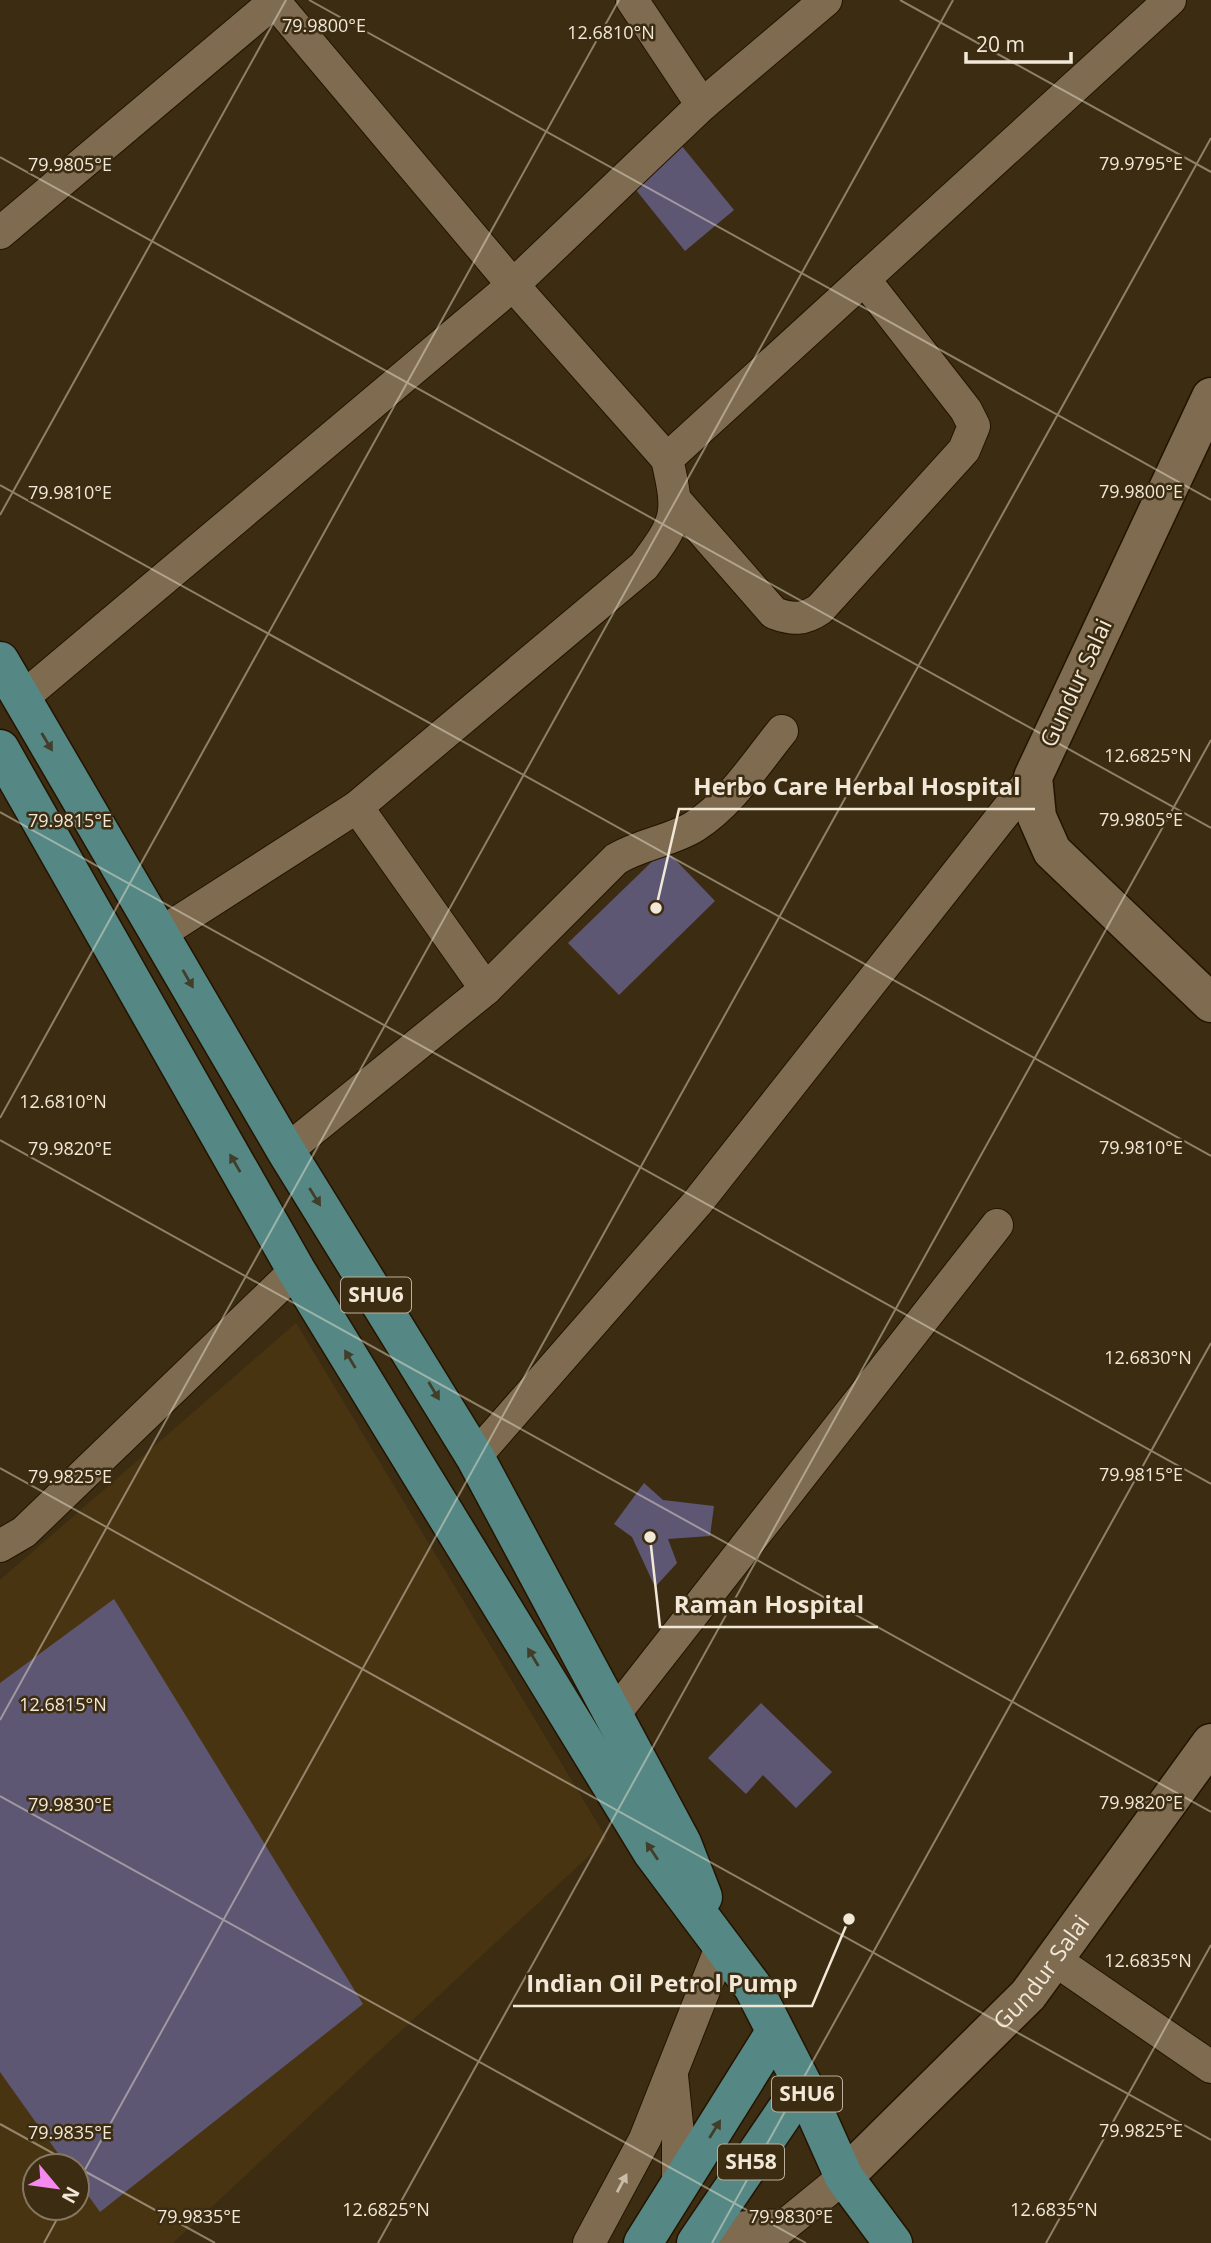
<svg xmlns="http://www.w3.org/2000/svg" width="1211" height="2243" font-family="'Open Sans',sans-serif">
<rect width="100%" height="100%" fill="#3c2c12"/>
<path fill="#493412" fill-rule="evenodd" d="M296,1323L607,1839L173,2243H0V1580ZM35,2166H77V2208H35Z"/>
<g fill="#5e5774">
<path d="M681,145L734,210L685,251L632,185Z"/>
<path d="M665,849L715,901L619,995L568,943Z"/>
<path d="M644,1483L663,1500L714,1506L710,1536L668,1539L677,1563L655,1587L632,1537L614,1524Z"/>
<path d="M114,1599L363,2004L100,2212L77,2180V2166H67L0,2072V1683Z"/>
<path d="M761,1703L832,1772L796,1808L763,1775L746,1794L708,1758Z"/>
</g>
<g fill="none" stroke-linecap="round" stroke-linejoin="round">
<g stroke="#231400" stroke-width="34">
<g id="minor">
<path d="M273,0L513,285L667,459"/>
<path d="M632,0L702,105"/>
<path d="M0,233L274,2"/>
<path d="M677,502L774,613C793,620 804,620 820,609L964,450L974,426L966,410L864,279"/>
<path d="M21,699L513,285L702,105L826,0"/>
<path d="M357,807L486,989"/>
<path d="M161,933L357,807L644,566C678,520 680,515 667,459L1170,0"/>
<path d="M286,1151L486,989L616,859C641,844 671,841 695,826C731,803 756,763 782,731"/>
<path d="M475,1457L697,1203L1033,777"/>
<path d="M0,1546L24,1532L296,1270"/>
<path d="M613,1716L997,1225"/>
<path d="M1055,1960L1211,2067"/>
<path d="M672,2076L678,2134V2187"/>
<path d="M698,2240C727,2229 751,2224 782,2226"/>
<path d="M589,2243L645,2139L722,1945"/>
<path d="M763,2243L844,2177"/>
</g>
</g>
<g stroke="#231400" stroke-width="41">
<g id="tertiary">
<path d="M1211,397L1033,777L1037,817L1052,851L1211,1003"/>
<path id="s1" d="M844,2177L1028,1995L1211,1743"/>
</g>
</g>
<g stroke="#231400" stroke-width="41">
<g id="primary">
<path d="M0,661L286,1151L475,1457L682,1843L703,1897"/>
<path d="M0,749L296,1270L652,1852L753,1987L803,2085L844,2177L893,2243"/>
<path d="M643,2243L775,2032"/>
<path d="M696,2243L803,2085"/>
</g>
</g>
<use href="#minor" stroke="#7e6b50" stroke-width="32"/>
<use href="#tertiary" stroke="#7e6b50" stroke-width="38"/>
<use href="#primary" stroke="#558884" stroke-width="38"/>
</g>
<defs><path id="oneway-solid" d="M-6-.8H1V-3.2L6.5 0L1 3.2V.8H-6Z" transform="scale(1.75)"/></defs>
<g fill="#413e29">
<use href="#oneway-solid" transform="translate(47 742) rotate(59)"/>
<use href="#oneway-solid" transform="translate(188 979) rotate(60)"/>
<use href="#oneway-solid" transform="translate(235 1163) rotate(-120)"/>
<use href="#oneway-solid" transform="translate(315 1197) rotate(58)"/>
<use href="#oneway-solid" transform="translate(350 1359) rotate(-121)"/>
<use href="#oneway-solid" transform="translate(434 1391) rotate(59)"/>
<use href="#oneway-solid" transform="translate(533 1657) rotate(-121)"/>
<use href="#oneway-solid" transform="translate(652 1851) rotate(-124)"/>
<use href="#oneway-solid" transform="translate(715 2129) rotate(-58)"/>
</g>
<use fill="#c9bca8" href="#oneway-solid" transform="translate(622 2183) rotate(-62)"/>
<path fill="none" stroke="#f2e8d8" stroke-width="2" stroke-opacity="0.45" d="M309,0L1211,500M900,0L1211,172M0,157L1211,828M0,485L1211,1156M0,515L286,0M0,812L1211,1484M0,1118L619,0M0,1140L1211,1812M0,1468L1211,2140M0,1720L953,0M0,1796L806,2243M0,2124L76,2166M77,2167L215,2243M77,2184L1211,138M44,2243L63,2208M378,2243L1211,740M712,2243L1211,1343M1046,2243L1211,1945"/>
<g text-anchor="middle" stroke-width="5" stroke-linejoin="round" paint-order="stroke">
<g fill="#3c2c12" stroke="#bbb09d" stroke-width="2">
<rect x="341" y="1277.5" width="70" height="35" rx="5"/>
<rect x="772" y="2076.5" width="70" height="35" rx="5"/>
<rect x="718" y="2144.5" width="66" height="35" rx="5"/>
</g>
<g font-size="21" font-weight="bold" fill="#f2e8d8">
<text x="376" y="1302">SHU6</text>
<text x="807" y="2101">SHU6</text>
<text x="751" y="2169">SH58</text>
</g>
<g font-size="23" fill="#f2e8d8" stroke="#3c2c12">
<text transform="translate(1076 683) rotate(-65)" y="8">Gundur Salai</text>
<text dy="8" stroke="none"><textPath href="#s1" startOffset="285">Gundur Salai</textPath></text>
</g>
</g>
<g font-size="18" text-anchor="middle" fill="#f2e8d8" stroke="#3c2c12" stroke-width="5" stroke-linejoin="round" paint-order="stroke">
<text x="324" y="32">79.9800°E</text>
<text x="611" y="39">12.6810°N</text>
<text x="1141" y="170">79.9795°E</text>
<text x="70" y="171">79.9805°E</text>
<text x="1141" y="498">79.9800°E</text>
<text x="70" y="499">79.9810°E</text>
<text x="1148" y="762">12.6825°N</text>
<text x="1141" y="826">79.9805°E</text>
<text x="70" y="827">79.9815°E</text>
<text x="63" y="1108">12.6810°N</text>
<text x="1141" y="1154">79.9810°E</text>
<text x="70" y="1155">79.9820°E</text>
<text x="1148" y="1364">12.6830°N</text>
<text x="1141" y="1481">79.9815°E</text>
<text x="70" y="1483">79.9825°E</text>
<text x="63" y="1711">12.6815°N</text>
<text x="1141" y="1809">79.9820°E</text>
<text x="70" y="1811">79.9830°E</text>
<text x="1148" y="1967">12.6835°N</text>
<text x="1141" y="2137">79.9825°E</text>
<text x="70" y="2139">79.9835°E</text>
<text x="386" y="2216">12.6825°N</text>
<text x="1054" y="2216">12.6835°N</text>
<text x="199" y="2223">79.9835°E</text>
<text x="791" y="2223">79.9830°E</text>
</g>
<path fill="none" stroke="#f2e8d8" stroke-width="2.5" d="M656 908L679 809H1035M650 1537L660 1627H878M849 1919L812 2006H513"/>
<g fill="#f2e8d8" stroke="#3c2c12" stroke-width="2.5">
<circle cx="656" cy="908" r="7"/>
<circle cx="650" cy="1537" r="7"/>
<circle cx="849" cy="1919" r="7"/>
</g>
<g font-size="24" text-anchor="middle" font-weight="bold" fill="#f2e8d8" stroke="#3c2c12" stroke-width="5" stroke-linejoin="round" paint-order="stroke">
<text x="857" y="795">Herbo Care Herbal Hospital</text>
<text x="769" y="1613">Raman Hospital</text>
<text x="662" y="1992">Indian Oil Petrol Pump</text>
</g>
<g transform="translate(56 2187) rotate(119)"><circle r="33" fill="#3c2c12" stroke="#857761" stroke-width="2"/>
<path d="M0-5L12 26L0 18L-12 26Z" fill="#f589ef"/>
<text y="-10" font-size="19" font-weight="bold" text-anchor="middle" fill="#f2e8d8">N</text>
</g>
<path d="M966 52v10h105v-10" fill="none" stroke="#f2e8d8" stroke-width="3.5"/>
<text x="976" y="52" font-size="21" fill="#f2e8d8" stroke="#3c2c12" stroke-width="5" paint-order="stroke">20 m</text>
</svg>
